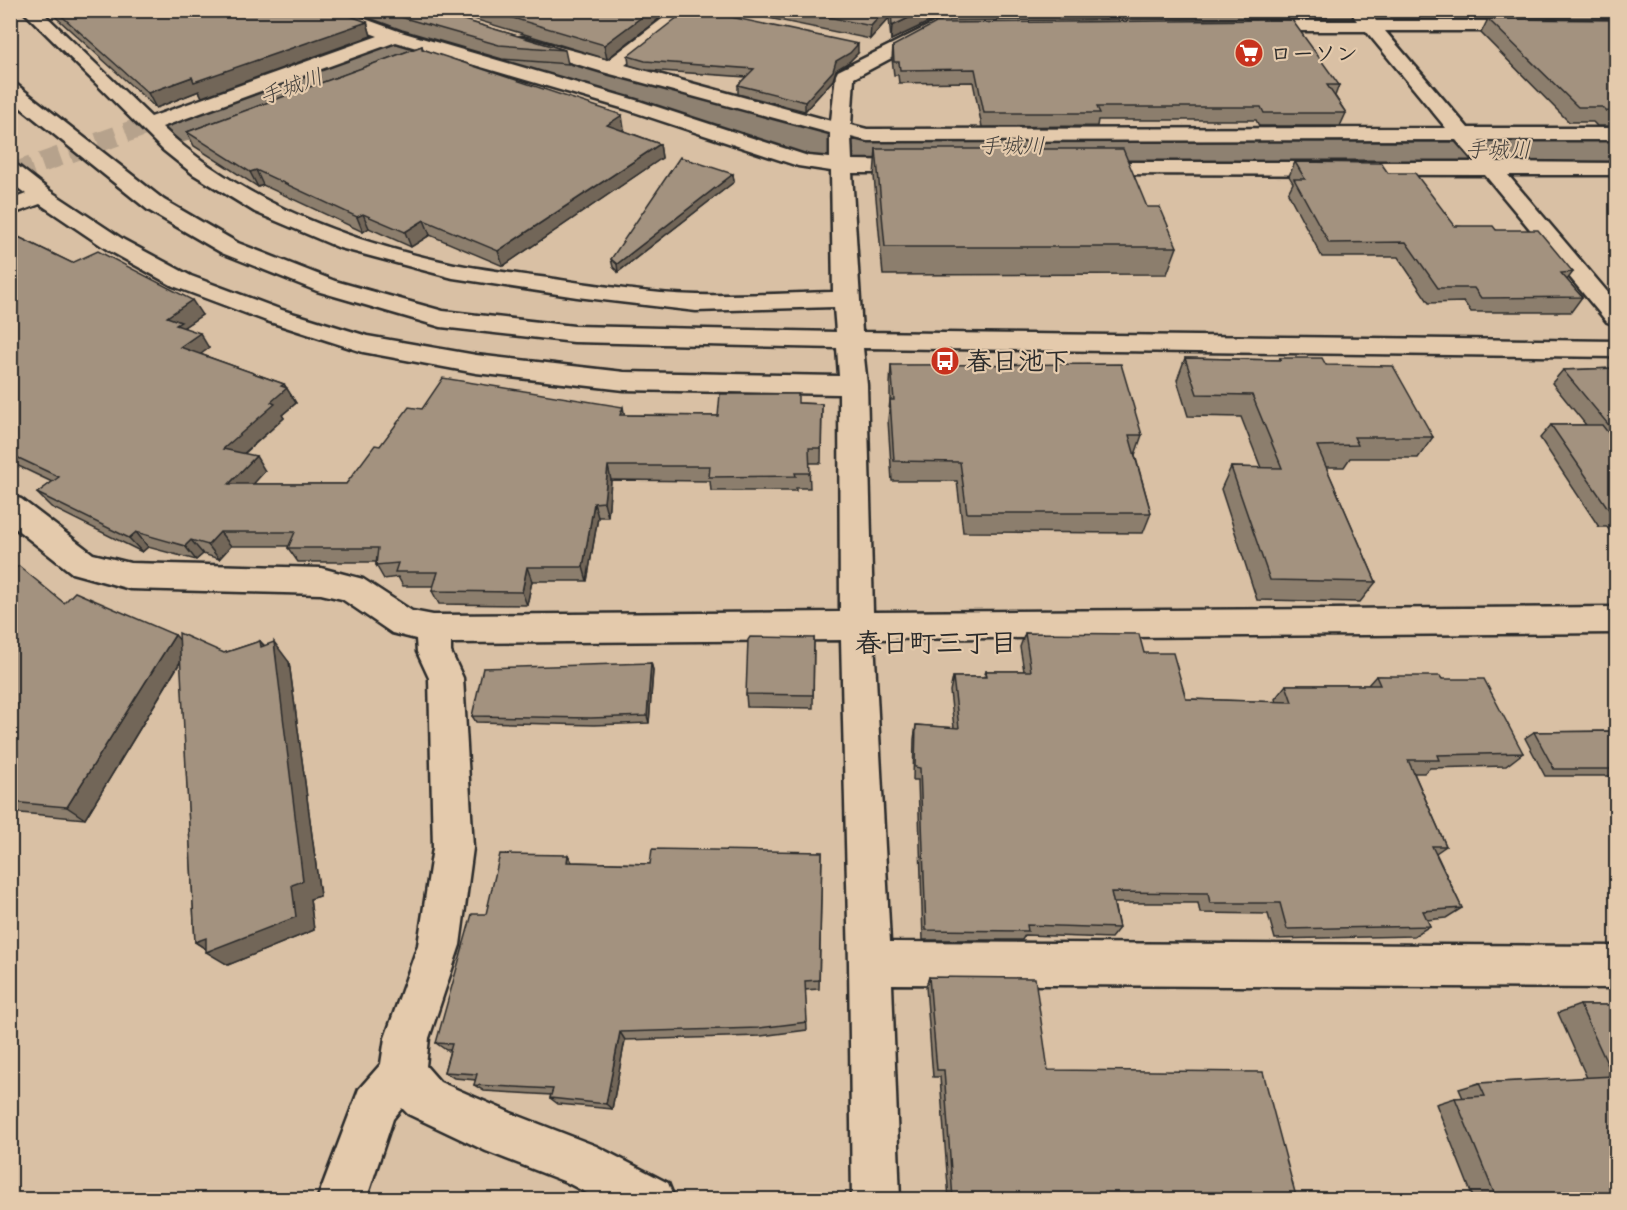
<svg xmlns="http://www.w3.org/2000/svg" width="1627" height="1210" font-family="'Indie Flower','Klee One',sans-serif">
<rect width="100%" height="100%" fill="#d9c0a4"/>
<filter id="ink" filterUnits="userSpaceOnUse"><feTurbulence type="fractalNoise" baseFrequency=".0167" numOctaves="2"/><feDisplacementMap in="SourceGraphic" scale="12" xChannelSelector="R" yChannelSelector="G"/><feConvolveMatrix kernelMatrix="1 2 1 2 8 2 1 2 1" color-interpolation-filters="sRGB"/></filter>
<g filter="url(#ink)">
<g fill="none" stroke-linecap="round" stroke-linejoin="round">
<path fill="#8e8171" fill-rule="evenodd" d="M440,17L811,128L1413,134L1616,133V165L1413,166L808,160L441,46L429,49L424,47L419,55L199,138L180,143L161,138L154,127L161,116L385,35L402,31L408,32L413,25Z"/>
<path stroke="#b6a28c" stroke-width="20" stroke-dasharray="20 10" stroke-linecap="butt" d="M13,173L150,124"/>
<g stroke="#2b2b2b" stroke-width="5">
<path id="minor" d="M22,10H40L151,117L378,36L337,21L290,15L282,10L346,12L401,32L639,101L808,156L830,158V133L603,72L516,46L513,42L516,38L522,37L608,60L674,10H694L625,65L831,121L836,75L838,71L934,23L940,24L943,28L940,32L854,78L851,125L867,129L1446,128L1366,31H1249L1243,30L1240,26L1243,22L1249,21H1357L1352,14L1355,10H1367L1376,21H1616V31H1385L1468,128H1616V140H1478L1497,162L1616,163V175H1508L1616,302V325L1607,322L1485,175L1087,174L1079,173L1076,168L1079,163L1087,162H1475L1456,140L867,141L851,137L852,160L919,161L927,162L930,167L927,172L919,173H852L862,332L1616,341V357L863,348L867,385L873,612L1616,607V633L874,639L890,942L1616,946V988L892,984L900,1200H852L849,963L841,640L451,643V652L463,678L473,848L460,945L429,1038L426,1066L440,1082L511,1113L596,1146L668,1183L675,1200H600L566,1182L486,1151L408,1114L402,1108L393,1119L366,1200H317L359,1089L381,1064L385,1038L418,945L433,848L429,678L417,652L416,639L392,633L342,599L321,594L130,589L72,573L10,524V496L21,499L93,554L130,563L321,568L363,579L412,611L433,615L840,612L839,394L624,390L476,373L363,352L264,320L173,286L108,250L40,204L10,215V200L26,194L10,182V165L18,166L50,191L124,240L191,276L282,310L367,336L476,355L624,372L839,376L837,348L574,342L441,327L317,291L222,253L148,210L10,99V83L17,85L164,200L238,243L335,281L443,311L574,326L836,332L834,307L696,311L577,297L453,278L340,248L255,212L193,174L163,150ZM396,42L625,109L798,166L831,171L833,292C788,293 742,296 697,295C651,294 595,285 548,278C517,274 485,270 454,264C350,242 239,201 162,127Z"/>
</g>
<use href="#minor" fill="#e4caac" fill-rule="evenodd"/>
</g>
<g fill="#8c7e6d" stroke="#2b2b2b" stroke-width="1.5">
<path d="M48,10H334L367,22L371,36L202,97L199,91L156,108Z"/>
<path d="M348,10H430L565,50L568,64L502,59L402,30Z"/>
<path d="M444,10H670L607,59Z"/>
<path d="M730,10H1355L1352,18L931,21L891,40L889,18L870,39Z"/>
<path d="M1370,10H1617V126H1597L1593,122H1569L1481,33L1488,19L1616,20V19L1376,18Z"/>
<path d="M422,46L423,49L624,129L622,130L660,144L662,158L503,266L430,235L411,247L369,228L363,232L263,185L258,187L194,146L187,132Z"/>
<path d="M893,46L1339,85L1335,96L1346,113L1340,126H1259L1256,120H1098L1097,126L982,127L973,82L899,83L898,75H894L892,59Z"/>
<path d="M858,53L849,62L836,70L833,80L805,111L738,94V85L746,77L647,70L629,65L628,56Z"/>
<path d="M1617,137V146L1613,142Z"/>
<path d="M876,149L1147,207L1177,247L1167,274L883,275L874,176Z"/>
<path d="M1295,162L1388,173L1455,226L1496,230L1573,272L1567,280L1582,297L1571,312H1471L1464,302L1429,303L1398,257H1322L1288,193L1293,183L1289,176Z"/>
<path d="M733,174L734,182L618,272L613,267L611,259Z"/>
<path d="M10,233L72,263L202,315L184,327L209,348L200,354L284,384L296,403L282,415L284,418L244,454L265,471L253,484H346L380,446L422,409L625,415L718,416L798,403L822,404L821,463H809L810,488H796V491H711L710,481L611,480L608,517H598L587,581H532L527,605L439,604L432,591L433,586H403L398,577L384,579L376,565V562H298L288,548L289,546H231L219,559L203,554L196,560L148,547L142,552L51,507L37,493L52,482L10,462Z"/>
<path d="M1185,358L1279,360L1280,358L1326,365L1433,437L1418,458H1350L1344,467H1326L1376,582L1360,602L1257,600L1221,489L1231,467L1261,468L1241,417L1188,416L1177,380Z"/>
<path d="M891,365L1142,435L1135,455L1151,513L1143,533L963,532L957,481H892L888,420L890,400V385Z"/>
<path d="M1617,368V541L1607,527H1599L1540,438L1551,425H1586L1552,383L1563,370Z"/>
<path d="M10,568L64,603L175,635L179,640L224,653L260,641L264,645L289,662L320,896L310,899L314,930L228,965L206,949L195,942L181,661L85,819L10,812Z"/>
<path d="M1025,633L1144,653L1186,699L1276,702L1275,699L1286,685H1368L1376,676L1442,679L1523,753L1506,766L1430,768L1424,773H1414L1446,846L1436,853L1462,908L1446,918L1427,920L1430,926L1414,936L1275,939L1268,914L1200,913L1198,903H1114L1119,928L1111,938L1025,935L1022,940H923L918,780H913L914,739L916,725L954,728L950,691L953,677H984L986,671H1024L1020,647Z"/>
<path d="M814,638L813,708L747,707L746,694Z"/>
<path d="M651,663L653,670L649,723L594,725L476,722L472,716Z"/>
<path d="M1617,731V776H1545L1525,738L1534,732Z"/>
<path d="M822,852L819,989L805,990L807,1030L761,1036L625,1040L612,1109L558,1104L550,1098L551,1095L484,1091L474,1085L476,1080L454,1078L444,1072L450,1050H446L436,1043L568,855L572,862L650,864Z"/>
<path d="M929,977L1048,1070L1297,1200H949L940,1077H933L926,986Z"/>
<path d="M1580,1005H1617V1200H1474L1436,1104L1455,1098H1463L1459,1089L1479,1083L1587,1078L1558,1013Z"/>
</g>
<g fill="#726659" stroke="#2b2b2b" stroke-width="1.5">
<path d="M651,10H670L607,59L604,45Z"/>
<path d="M885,10H890L889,18L870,39L871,26Z"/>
<path d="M925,10H932L931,21L891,40L892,26Z"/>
<path d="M367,22L371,36L202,97L199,91L156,108L148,93L192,77Z"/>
<path d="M858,44V53L849,62L836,70L833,80L805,111V102L836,61Z"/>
<path d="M622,115L624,129L609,139L607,125Z"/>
<path d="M660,144L662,158L503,266L498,251Z"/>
<path d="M256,170L263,185L258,187L250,172Z"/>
<path d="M733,174L734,182L618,272L617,264Z"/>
<path d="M363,214L369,228L363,232L357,217Z"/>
<path d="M424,220L430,235L411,247L405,232Z"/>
<path d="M192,300L202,315L184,327L191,336L167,317Z"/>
<path d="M200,333L209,348L190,362L180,347Z"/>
<path d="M284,384L296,403L282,415L284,418L233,463L223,449L271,402L281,386Z"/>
<path d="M623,407L626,422L620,415Z"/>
<path d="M256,456L265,471L240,499L229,484Z"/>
<path d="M608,466L611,480L608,517L604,502Z"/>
<path d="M594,503L598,517L587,581L583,567Z"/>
<path d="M136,532L148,547L142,552L129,538Z"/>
<path d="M220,532L231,546L219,559L208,545Z"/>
<path d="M191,540L203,554L196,560L185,546Z"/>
<path d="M527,567L532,581L527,605L522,592Z"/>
<path d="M175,635L188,649L85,819L67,807Z"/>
<path d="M260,641L276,660L274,642L289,662L320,896L310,899L314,930L228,965L206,952L209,951L195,942Z"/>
<path d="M651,663L653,670L649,723L647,716Z"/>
<path d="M568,855L574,866L567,862Z"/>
<path d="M620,1032L625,1040L612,1109L606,1104Z"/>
</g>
<g fill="#a3927f" stroke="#2b2b2b" stroke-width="1.5">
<path d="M55,10H334L367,22L194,82L192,77L148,93Z"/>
<path d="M381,10H430L565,50L499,45L397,16Z"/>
<path d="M486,10H651L604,45Z"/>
<path d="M687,10H698L858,44L850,53L836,61L833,71L805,102L738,85L754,69L645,61L628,56Z"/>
<path d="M795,10H885L871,26Z"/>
<path d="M891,10H925L892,26Z"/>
<path d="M1488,19L1617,20V112L1606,111L1602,107H1578Z"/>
<path d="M1292,20L1339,85H1327L1346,113H1264L1261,107H1097L1100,113H984L975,69L900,70L899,62H894L893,46L936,23Z"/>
<path d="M422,46V49L622,115L607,125L660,144L498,251L424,220L405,232L363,214L357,217L256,170L250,172L187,132Z"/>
<path d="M876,149H1123L1147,207H1160L1177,247H885Z"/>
<path d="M680,157L733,174L617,264L611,259Z"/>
<path d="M1295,162L1381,163L1388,173H1415L1455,226H1493L1496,230H1538L1573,272L1561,273L1582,297L1481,298L1474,288H1438L1406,242L1329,243L1294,179H1305Z"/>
<path d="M10,233L72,263L98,251L192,300L167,317L181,322L176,325L200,333L180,347L284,384L281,386L287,388L271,402L275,404L223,449L256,456L229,484H346L375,445L380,446L409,407L422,409L443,378L623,407L620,415L718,416L720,394H798V403L822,404L821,448H809L810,473H795L796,476L709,477L710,466H608L604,502L594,503L583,567H527L522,592L432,591L438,572H395L398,563L376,565L378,548H288L295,532H220L208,545L191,540L185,546L136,532L129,538L37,493L59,477L10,454Z"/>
<path d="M1185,358L1281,360L1280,358H1322L1326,365L1393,366L1433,437H1354L1358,445L1317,446L1376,582L1270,580L1231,467L1282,468L1252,395L1197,394Z"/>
<path d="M1121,364L1142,435H1129L1151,513H967L960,462L894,461L890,400H894L891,365Z"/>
<path d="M1617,368V435L1563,370Z"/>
<path d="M1551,425H1602L1617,444V514H1612Z"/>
<path d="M19,566L64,603L75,592L175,635L67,807L10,802V568L13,570Z"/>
<path d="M179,633L224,653L260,641L261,647L274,642L303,881L292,885L296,917L206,952V938L195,942Z"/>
<path d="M1025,633L1139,634L1144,653H1173L1186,699L1292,702L1286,685H1380L1376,676H1440L1442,679H1484L1523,753L1437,755L1439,760H1408L1446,846H1432L1462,908L1423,911L1430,926L1287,929L1280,903H1210L1208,893L1111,892L1119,928L1027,925L1028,931L926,930L920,768L915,767L916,725L959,728L953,677H987L986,671H1031Z"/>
<path d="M750,637L814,638L813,695L746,694L748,640Z"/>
<path d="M651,663L647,716L591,718L472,716L483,668Z"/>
<path d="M1617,731V769H1554L1534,732Z"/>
<path d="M652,849L822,852L819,980L805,981L807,1022L759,1028L620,1032L606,1104L550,1098L553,1089L474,1085L477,1074L444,1072L452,1044L436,1043L472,914H486L500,854L568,855L567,862L650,864Z"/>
<path d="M929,977L1035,978L1048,1070L1263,1072L1297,1200H953L944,1070H937Z"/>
<path d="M1580,1005H1617V1200H1497L1455,1098L1485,1096L1479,1083L1613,1076Z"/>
</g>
</g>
<defs>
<g id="supermarket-disc" transform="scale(1.5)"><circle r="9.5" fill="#c8321e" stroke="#e4caac"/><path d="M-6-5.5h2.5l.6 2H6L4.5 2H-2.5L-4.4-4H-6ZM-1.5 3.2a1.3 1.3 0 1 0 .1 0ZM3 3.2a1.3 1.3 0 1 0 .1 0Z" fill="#fff"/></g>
<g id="bus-disc" transform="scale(1.5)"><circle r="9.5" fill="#c8321e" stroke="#e4caac"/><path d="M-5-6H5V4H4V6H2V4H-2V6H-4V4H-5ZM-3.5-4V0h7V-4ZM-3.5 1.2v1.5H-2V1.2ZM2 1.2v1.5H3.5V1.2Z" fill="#fff"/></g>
</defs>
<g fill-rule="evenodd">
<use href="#supermarket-disc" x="1249" y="53"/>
<use href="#bus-disc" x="945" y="361"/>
</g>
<g text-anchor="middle" stroke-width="4.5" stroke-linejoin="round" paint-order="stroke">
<g font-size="22" font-weight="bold" fill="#2b2b2b" stroke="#e4caac" text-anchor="start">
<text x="1270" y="61">ローソン</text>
</g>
<g font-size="22" font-style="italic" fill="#44403c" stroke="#e4caac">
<text transform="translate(291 86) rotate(-20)" y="8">手城川</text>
<text x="1012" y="153">手城川</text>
<text x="1498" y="157">手城川</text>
</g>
<g font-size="26" font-weight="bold" fill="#2b2b2b" stroke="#e4caac" text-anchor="start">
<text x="966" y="370">春日池下</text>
</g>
<g font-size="27" font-weight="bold" fill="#2b2b2b" stroke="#e4caac">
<text x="936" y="652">春日町三丁目</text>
</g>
</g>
<rect width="1627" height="1210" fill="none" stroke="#e4caac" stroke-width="36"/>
<rect x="18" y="18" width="1591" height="1174" fill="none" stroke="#2b2b2b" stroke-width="2" filter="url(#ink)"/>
</svg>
